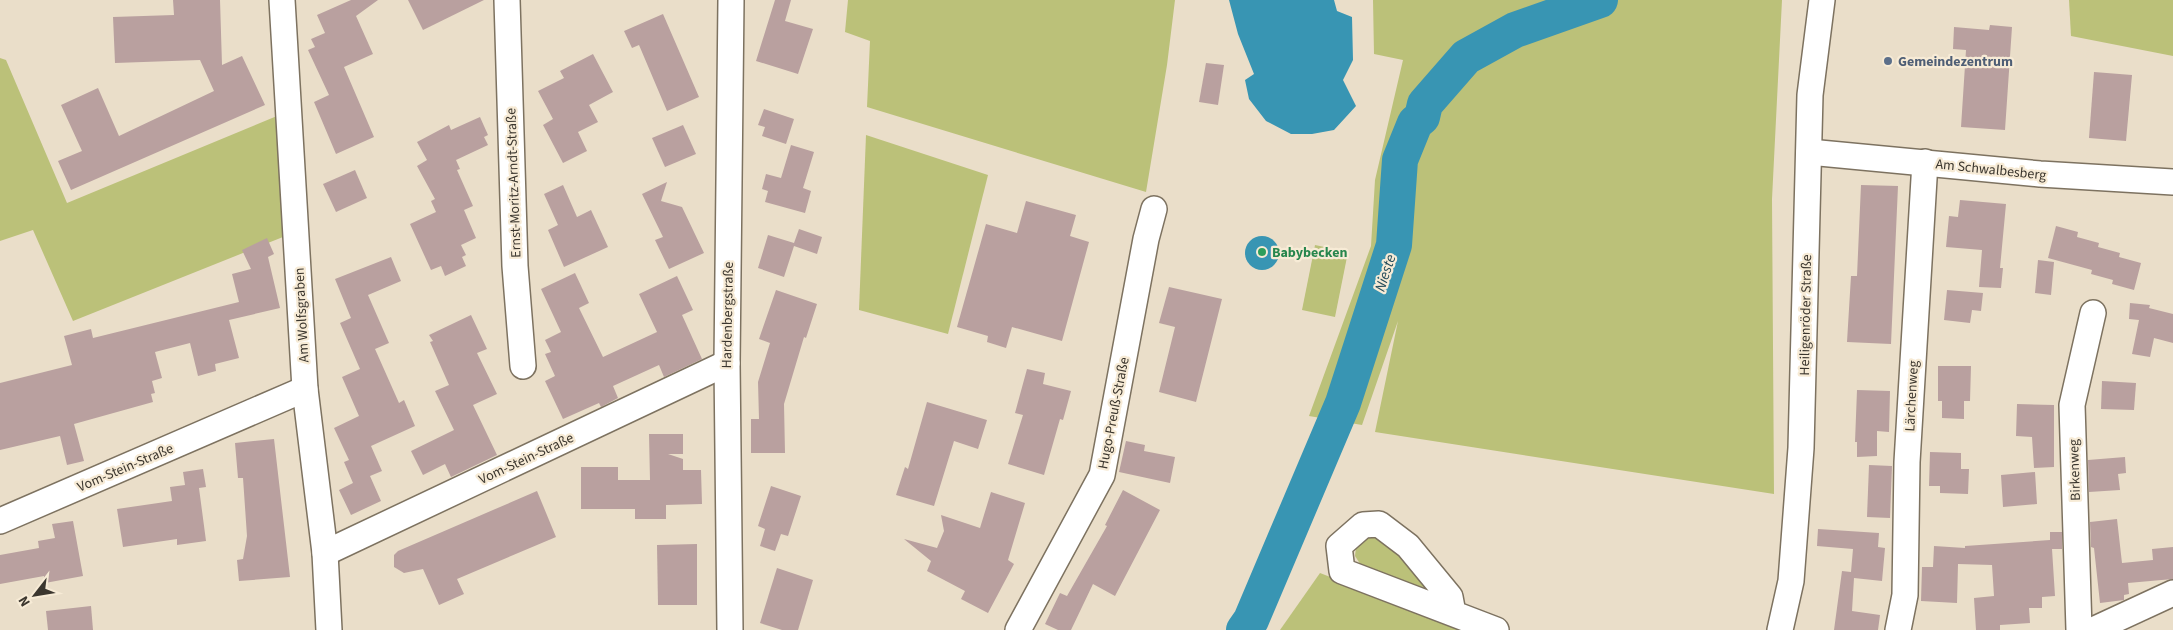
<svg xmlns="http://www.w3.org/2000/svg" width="2173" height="630" font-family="'Source Sans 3',sans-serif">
<rect width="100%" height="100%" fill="#eadec9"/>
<g fill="#bbc179">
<path d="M848,0H1175L1167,65L1146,192L867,107L870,41L845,32Z"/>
<path d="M1373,0H1782L1772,199L1774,494L1375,432L1398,321L1362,425L1309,416L1371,246L1375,180L1403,60L1374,54Z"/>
<path d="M2069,0H2173V56L2071,36Z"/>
<path d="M0,58L6,60L67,203L277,116L283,237L73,321L33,230L0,241Z"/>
<path d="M866,135L988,175L948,334L859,310Z"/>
<path d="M1315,245L1348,252L1335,317L1302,310Z"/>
<path d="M1373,535L1404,555L1437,595L1366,573L1355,556C1356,543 1360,538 1373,535Z"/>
<path d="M1320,573L1466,630H1280Z"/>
</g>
<g fill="#3895b3">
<path d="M1229,0H1334L1337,11L1352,17L1353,60L1343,80L1356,106L1334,130L1312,134H1291L1266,121L1249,99L1245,80L1254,74L1238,34Z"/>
<circle cx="1262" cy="253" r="17"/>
</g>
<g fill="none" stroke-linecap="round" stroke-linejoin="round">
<path stroke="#3895b3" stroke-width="36" d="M1244,630L1251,620L1343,403L1394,245L1400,160L1415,123L1422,117L1425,104L1466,57L1515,30L1600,0"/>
</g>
<g fill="#b9a09f">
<path d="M173,0H220L222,65L242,56L265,105L71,190L58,161L82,151L61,105L98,88L119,136L214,91L200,60L115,63L113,17L174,15Z"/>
<path d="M351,0H378L356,16L373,54L344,67L374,137L336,154L314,102L329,95L308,50L315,47L311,39L325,33L317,15Z"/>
<path d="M408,0H484L423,30Z"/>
<path d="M775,0H791L785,21L813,29L798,74L756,61Z"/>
<path d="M663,14L699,97L667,111L639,45L632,48L624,31Z"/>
<path d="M1990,25L2012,27L2005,130L1961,127L1966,50L1953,49L1954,27L1989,30Z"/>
<path d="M593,54L613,92L589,105L598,122L578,132L587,151L563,163L543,125L553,119L538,91L564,78L560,71Z"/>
<path d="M1206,63L1224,65L1218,105L1199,102Z"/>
<path d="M2094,72L2132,75L2126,141L2089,138Z"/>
<path d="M764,109L794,119L786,144L762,136L765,127L758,125Z"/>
<path d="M480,117L488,135L484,137L488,145L456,160L460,169L457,170L473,206L464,210L476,238L461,245L466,255L462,257L466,266L445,276L441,266L431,270L410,224L436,212L431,201L435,199L417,166L427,160L417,142L449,125L451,130Z"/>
<path d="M683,125L696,154L665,167L652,138Z"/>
<path d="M791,145L814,152L803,188L811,191L805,213L765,202L768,191L762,189L766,174L781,178Z"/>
<path d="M355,170L367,198L336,212L323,184Z"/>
<path d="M667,182L661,201L682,207L704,253L669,269L655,240L663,237L642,194Z"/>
<path d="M563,185L577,217L591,210L608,247L564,267L548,230L558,225L544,194Z"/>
<path d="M1861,185L1898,186L1891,344L1847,342L1851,276H1857Z"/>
<path d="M1960,200L2006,204L2000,268H2003L2001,288L1979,287L1982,250L1946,247L1949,216L1958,217Z"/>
<path d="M1026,201L1076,215L1070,236L1089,242L1062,341L1012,327L1006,348L987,342L988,336L957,327L986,224L1017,233Z"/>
<path d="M2056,226L2078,232L2077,237L2099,243L2098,247L2120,253L2119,257L2141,263L2134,290L2112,284L2113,280L2091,274L2092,270L2048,258Z"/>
<path d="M799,229L822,237L817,254L794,246L784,277L758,268L768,235L794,243Z"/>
<path d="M267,238L274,254L268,257L280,308L229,320L239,358L215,364L216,371L198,376L190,343L155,352L162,378L152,381L155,393L151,394L153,402L74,424L84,461L67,465L60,436L0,450V383L72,365L64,336L91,329L93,338L239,302L232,274L251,269L242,250Z"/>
<path d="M391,257L401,281L368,295L389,343L375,349L399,403L404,400L415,426L371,446L382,471L370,476L381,501L351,515L339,490L353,483L344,462L349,460L334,428L359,416L342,377L360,369L340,323L351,318L335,279Z"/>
<path d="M2038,260L2054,262L2051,295L2035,293Z"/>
<path d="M575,273L589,303L579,308L603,357L657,332L639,294L677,276L693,310L682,315L702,359L664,377L659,365L613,386L618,398L601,407L599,403L563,419L545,381L555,376L545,354L551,352L545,340L561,332L541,289Z"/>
<path d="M1169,287L1222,299L1196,402L1159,392L1175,327L1159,323Z"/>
<path d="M776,290L817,304L806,338L804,337L784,404L785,453H751V419H759L758,382L770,343L759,339Z"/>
<path d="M1947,290L1983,293L1981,311L1972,310L1970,323L1944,320Z"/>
<path d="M2130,303L2150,305L2149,308L2173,314V343L2154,338L2150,357L2132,354L2139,320L2129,319Z"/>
<path d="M471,315L487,349L477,353L497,394L473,405L497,455L451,477L445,464L423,475L411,451L454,430L435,391L449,385L430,342L433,341L429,335Z"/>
<path d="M1938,366H1971L1970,401H1964V419L1942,418V401H1938Z"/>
<path d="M1027,369L1045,373L1043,384L1071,391L1063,420L1060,419L1044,475L1008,464L1023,415L1015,413Z"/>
<path d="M2102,381L2136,383L2134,410L2101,409Z"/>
<path d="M1857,390L1890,391L1889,432L1877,431V456L1857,457V442H1855Z"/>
<path d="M927,402L987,420L978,449L954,441L934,506L896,495L905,467L908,469Z"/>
<path d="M2017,404L2054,405V467L2034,468L2032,437L2016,436Z"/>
<path d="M649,434H683V454H668L683,459V470H701L702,504L666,505V519H635V509H581V467H618V480H650Z"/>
<path d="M274,439L290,577L239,581L237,560L243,559L247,536L243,478H238L235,443Z"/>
<path d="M1126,441L1145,445L1144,451L1175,457L1170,483L1119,472Z"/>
<path d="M1930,452L1961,453V469H1969L1968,494L1940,493V486H1929Z"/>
<path d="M2125,457L2126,473L2118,474L2120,490L2089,492L2088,460Z"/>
<path d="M1869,465L1892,466L1890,518L1867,517Z"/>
<path d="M203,469L206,487L199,488L206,541L177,545V539L123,547L117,509L172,501L170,487L185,485L183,472Z"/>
<path d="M2035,472L2037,504L2003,507L2001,475Z"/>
<path d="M771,486L801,496L788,536L781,534L775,551L760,546L765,529L758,526Z"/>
<path d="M1123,490L1160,510L1115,596L1093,584L1071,630H1058L1045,624L1060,593L1067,596L1107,526L1105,525Z"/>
<path d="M537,491L556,537L457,579L464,594L439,605L423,569L404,573L394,567V555L398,551Z"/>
<path d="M991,492L1025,503L1008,560L1014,564L988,613L961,599L965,591L927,571L931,561L904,539L937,548L944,531L941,515L980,528Z"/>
<path d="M2117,519L2122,563L2153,560L2152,549L2173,547V579L2128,583L2129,594L2124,595V600L2100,603L2094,548L2091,547L2090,522Z"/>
<path d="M73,521L83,576L45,583L44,576L0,584V555L39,548L38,541L55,538L52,524Z"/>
<path d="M1818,529L1879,533L1878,547L1885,548L1882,581L1854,578L1852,611L1880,615L1878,630H1834L1842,571L1851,572L1853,549L1817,546Z"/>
<path d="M2050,532H2062V549H2052L2055,596L2042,597V608H2029L2030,623L2000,625V630H1976L1974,598L1994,596L1992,565L1958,564L1957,603L1921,601L1922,567H1933L1934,546L1965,548V546L2050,540Z"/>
<path d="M697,544V605H658L657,545Z"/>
<path d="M777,568L813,580L798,630H782L760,623Z"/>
<path d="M91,606L93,630H48L46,611Z"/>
</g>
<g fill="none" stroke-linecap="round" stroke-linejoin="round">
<g stroke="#7d7260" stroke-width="28">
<g id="minor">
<path d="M282,0L305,389L325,553L329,630"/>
<path d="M507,0L515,266L523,366"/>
<path d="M1809,152L2040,174L2173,182"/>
<path d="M0,521L305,389"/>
<path d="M325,553L727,363"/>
<path d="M1453,613L1450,597L1408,546L1379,524L1363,525L1339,546L1342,571L1496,630"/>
<path d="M730,630L727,363L731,0"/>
<path d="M1018,630L1102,475L1146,239L1154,209"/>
<path d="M1780,630L1791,581L1801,448L1810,95L1822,0"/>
<path d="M1898,630L1905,595L1907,462L1925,162"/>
<path d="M2079,630L2072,405L2093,313"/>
<path d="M2093,630L2173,593"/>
</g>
</g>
<use href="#minor" stroke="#fff" stroke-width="25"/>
</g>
<circle fill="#5c6f8a" stroke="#f7ebd6" stroke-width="2" cx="1888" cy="61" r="5"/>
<circle fill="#2e9e5b" stroke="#f7ebd6" stroke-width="2" cx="1262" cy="252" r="5"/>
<g text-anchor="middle" stroke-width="4.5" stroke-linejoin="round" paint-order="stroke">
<g font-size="14" font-weight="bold" fill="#4e5e75" stroke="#f7ebd6" text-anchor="start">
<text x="1898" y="66">Gemeindezentrum</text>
</g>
<g font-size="14" fill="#3b362e" stroke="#f7ebd6">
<text transform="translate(1991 169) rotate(6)" y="5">Am Schwalbesberg</text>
<text transform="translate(513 183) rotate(-92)" y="5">Ernst-Moritz-Arndt-Straße</text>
<text transform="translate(301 315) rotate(-93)" y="5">Am Wolfsgraben</text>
<text transform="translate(727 315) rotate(-89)" y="5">Hardenbergstraße</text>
<text transform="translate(1805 315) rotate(-89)" y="5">Heiligenröder Straße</text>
<text transform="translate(1911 396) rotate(-87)" y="5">Lärchenweg</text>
<text transform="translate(1113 413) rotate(-79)" y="5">Hugo-Preuß-Straße</text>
<text transform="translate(526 458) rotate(-25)" y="5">Vom-Stein-Straße</text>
<text transform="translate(125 467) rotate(-23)" y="5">Vom-Stein-Straße</text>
<text transform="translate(2074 470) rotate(-92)" y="5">Birkenweg</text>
</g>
<g font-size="14" font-weight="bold" fill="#27864d" stroke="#f7ebd6" text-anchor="start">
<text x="1272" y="257">Babybecken</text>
</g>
<g font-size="15" font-style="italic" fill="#244c5a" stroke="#f7ebd6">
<text transform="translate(1385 273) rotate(-72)" y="5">Nieste</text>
</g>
</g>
<g transform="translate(35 595) rotate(239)" stroke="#f7ebd6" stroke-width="4" paint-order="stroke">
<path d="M0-4L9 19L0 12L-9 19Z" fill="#3b362e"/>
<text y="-8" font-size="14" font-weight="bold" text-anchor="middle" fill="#3b362e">N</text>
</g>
</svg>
